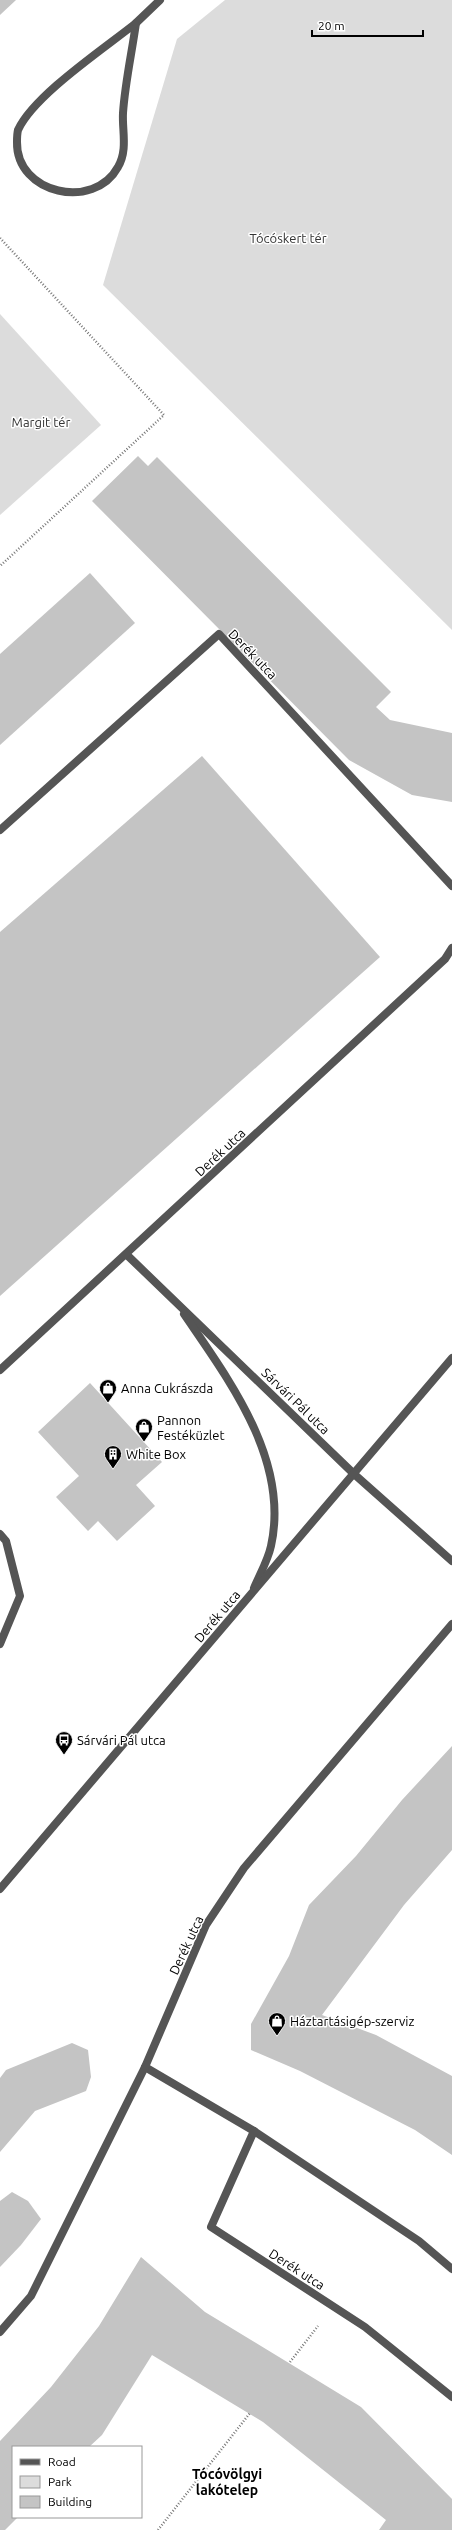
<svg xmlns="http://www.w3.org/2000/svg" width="452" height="2530" font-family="Ubuntu,sans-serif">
<rect width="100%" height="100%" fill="#fff"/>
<g fill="#dcdcdc">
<path d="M225,0H452V630L103,285L177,39Z"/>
<path d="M0,314L101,425L0,515Z"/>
</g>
<g fill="#c4c4c4">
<path d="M0,0H16L0,15Z"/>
<path d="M138,456L148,466L157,457L391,692L376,707L390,720L452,733V802L412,795L349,760L92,501Z"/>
<path d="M90,573L135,623L0,745V654Z"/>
<path d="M202,756L380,957L0,1296V932Z"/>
<path d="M90,1383L162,1462L136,1485L155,1506L117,1541L98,1521L88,1531L56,1497L79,1476L38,1432Z"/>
<path d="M452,1746V1850L404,1905L322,2015L376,2035L452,2076V2155L415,2130L300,2071L251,2050V2024L289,1956L309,1905L356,1856L402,1800Z"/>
<path d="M72,2043L88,2050L91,2077L86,2091L35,2111L0,2152V2078L6,2070Z"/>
<path d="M12,2192L28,2201L41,2219L21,2245L0,2267V2201Z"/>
<path d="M141,2257L205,2312L361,2407L452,2499V2530H379L386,2520L263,2422L152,2355L102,2435L89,2447H13V2517H18L5,2530H0V2441L51,2387L99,2326Z"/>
</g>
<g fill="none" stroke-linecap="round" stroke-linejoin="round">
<g stroke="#777" stroke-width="2.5" stroke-dasharray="1 2" stroke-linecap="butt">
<path d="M0,238L164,415L0,566"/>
<path d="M290,2362L318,2326"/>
<path d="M158,2530L250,2413"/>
</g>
<g stroke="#555" stroke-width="8">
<path d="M136,23C132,52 125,83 123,113C122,131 128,150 118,167C94,211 16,194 17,142C17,138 17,134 18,130C34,95 105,48 136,23Z"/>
<path d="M136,23L160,0"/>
</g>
<g stroke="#555" stroke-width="8">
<path d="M0,830L219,634L452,886"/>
<path d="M127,1255L354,1474L452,1561"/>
<path d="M184,1314C229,1380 290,1460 271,1546C268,1560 260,1574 254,1588"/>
<path d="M0,1370L445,959L452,948"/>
<path d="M0,1534L6,1541L20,1596L0,1644"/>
<path d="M0,1889L452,1358"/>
<path d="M145,2067L254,2131L419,2241L452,2269"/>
<path d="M254,2131L211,2227L365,2327L452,2397"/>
<path d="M0,2332L31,2296L145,2067L206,1925L244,1868L452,1624"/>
</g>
</g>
<defs>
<g id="shop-pin" transform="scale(0.9)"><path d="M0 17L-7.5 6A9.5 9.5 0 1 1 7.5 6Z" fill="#000" stroke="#fff"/><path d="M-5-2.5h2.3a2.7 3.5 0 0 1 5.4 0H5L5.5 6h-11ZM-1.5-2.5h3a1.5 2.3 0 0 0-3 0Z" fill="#fff"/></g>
<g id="building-pin" transform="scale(0.9)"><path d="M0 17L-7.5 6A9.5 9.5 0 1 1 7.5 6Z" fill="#000" stroke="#fff"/><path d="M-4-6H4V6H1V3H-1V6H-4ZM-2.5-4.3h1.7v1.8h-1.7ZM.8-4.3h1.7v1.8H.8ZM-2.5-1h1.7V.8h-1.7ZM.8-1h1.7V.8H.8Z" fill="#fff"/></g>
<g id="bus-pin" transform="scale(0.9)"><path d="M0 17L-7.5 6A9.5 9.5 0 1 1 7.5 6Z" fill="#000" stroke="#fff"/><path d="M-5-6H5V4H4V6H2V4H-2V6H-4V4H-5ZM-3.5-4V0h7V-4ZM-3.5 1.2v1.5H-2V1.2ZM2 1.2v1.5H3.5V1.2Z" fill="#fff"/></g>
</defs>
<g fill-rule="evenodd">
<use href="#shop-pin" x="108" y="1388"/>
<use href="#shop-pin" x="144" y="1427"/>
<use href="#building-pin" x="113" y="1454"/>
<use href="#bus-pin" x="64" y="1740"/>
<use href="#shop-pin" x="277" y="2021"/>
</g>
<g text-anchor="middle" stroke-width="3" stroke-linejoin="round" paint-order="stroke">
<g font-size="13" fill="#333" stroke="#fff">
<text x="288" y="243">Tócóskert tér</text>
<text x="41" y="427">Margit tér</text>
</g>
<g font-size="13" fill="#000" stroke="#fff">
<text transform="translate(253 654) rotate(46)" y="5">Derék utca</text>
<text transform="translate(220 1152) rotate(-43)" y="5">Derék utca</text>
<text transform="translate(296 1401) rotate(44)" y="5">Sárvári Pál utca</text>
<text transform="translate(217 1616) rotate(-50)" y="5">Derék utca</text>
<text transform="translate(186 1945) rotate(-65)" y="5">Derék utca</text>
<text transform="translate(297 2269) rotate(33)" y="5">Derék utca</text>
</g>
<g font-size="13" fill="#000" stroke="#fff" text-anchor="start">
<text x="121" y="1393">Anna Cukrászda</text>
<text x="157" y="1425">Pannon<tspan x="157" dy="15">Festéküzlet</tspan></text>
<text x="126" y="1459">White Box</text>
<text x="77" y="1745">Sárvári Pál utca</text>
<text x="290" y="2026">Háztartásigép-szerviz</text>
</g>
<g font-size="14" font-weight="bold" fill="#000" stroke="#fff">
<text x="227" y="2479">Tócóvölgyi<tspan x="227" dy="16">lakótelep</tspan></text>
</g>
</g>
<rect x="12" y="2446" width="130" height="72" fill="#ffffff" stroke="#999999"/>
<rect x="20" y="2459" width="20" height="6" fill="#555555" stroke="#999999"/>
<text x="48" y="2466" font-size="12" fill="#000000">Road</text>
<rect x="20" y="2476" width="20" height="12" fill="#dcdcdc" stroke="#999999"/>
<text x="48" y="2486" font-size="12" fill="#000000">Park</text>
<rect x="20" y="2496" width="20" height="12" fill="#c4c4c4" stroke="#999999"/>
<text x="48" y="2506" font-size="12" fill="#000000">Building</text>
<path d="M312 30v6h111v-6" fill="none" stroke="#000000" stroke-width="2"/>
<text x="318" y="30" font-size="12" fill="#000000" stroke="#ffffff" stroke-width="3" paint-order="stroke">20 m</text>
</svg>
